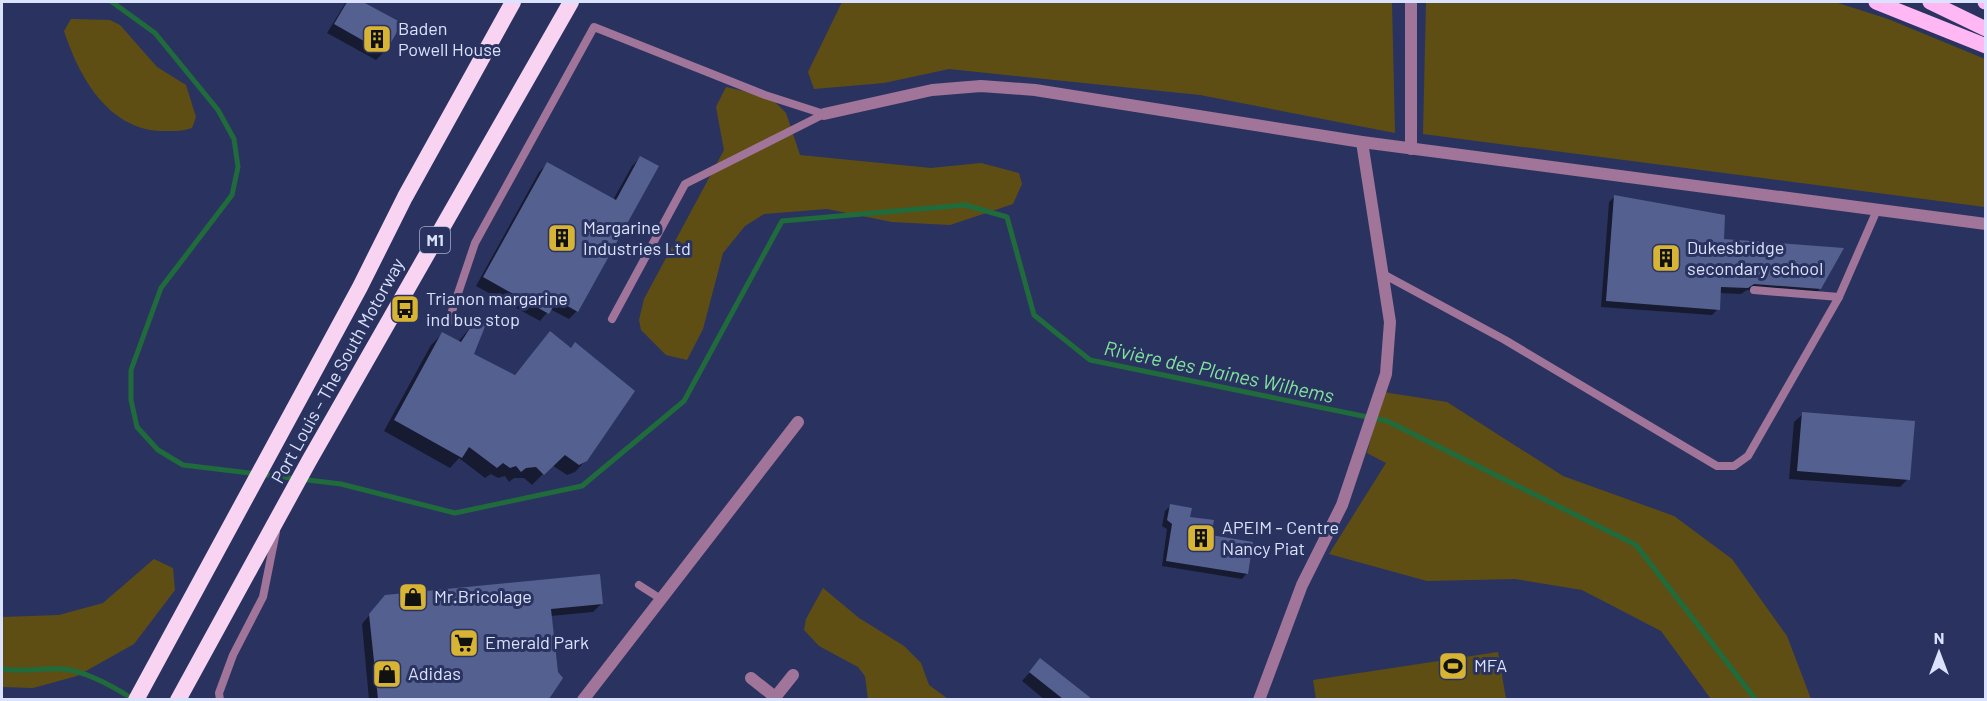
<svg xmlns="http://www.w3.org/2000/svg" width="1987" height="701" font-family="Barlow,sans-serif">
<rect width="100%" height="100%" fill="#2a335f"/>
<g fill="#5f4e14">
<path d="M842,2H1392L1395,133L1200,95L949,69L884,83L814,89L808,72Z"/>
<path d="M1426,2H1835L1888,19L1985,59V207L1423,134Z"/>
<path d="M71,19L110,20L120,25L157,67L186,85L196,117L192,128C181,132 172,131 160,131C107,128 79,76 64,31Z"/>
<path d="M726,87L770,97L786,113L800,155L931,168L981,163L1019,173L1022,184L1013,204L950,225L892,222L827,209L764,214L745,226L723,253L703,329L687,360L666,355L641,330L639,320L644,299L724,150L716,107Z"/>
<path d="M1383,392L1447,402L1563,476L1674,516L1732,559L1787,636L1811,699H1711L1661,631L1582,590L1515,579L1427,581L1329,554L1386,463L1367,453Z"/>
<path d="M154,559L173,568L175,590L134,644L77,676L33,688L2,687V617L59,615L103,603Z"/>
<path d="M823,588L859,618L904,646L921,663L929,685L948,699H868L865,676L858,667L819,646L804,630L806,619Z"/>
<path d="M1498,652L1506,699H1316L1313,680Z"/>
</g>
<g fill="#0007">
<path d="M346,2H360L400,24L384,52L376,60L327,33Z"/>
<path d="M640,158L577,311L569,319L550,309L540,321L476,286L539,172L547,164L613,200L632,166Z"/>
<path d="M1615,196L1722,240L1820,289L1813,295L1747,290L1741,294L1719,293L1718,309L1712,315L1601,307L1609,202Z"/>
<path d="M476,321L472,355L514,376L550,333L586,460L575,472L567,475L552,465L532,485L524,478H514L509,482L505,476L498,478L491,474L485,478L459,458L450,468L384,431L431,345L442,334L458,342Z"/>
<path d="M1803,414L1908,479L1900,487L1789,479L1794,422Z"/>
<path d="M1170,506L1189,518L1247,573L1242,579L1162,566L1167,529L1162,526L1165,511Z"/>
<path d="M385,596L602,603L593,612L551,616L557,673L561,678L547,700H369L362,624Z"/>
<path d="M1041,660L1090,700H1045L1022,681Z"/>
</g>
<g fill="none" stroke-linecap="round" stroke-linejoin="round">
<g stroke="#206b3c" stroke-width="5">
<path d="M112,2L155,33L218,110L234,139L238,167L232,195L161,288L131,370V400L137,427L158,450L183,465L341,484L455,513L582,486L684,401L782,221L965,205L1007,217L1034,315L1090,360L1387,421L1636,545L1756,700"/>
<path d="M2,669C22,672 43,668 63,669C85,671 114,687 133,699"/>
</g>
</g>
<g fill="#546090">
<path d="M347,2H363L402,23L385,53L334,24Z"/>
<path d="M640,156L659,166L578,312L557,300L549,314L483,277L547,162L616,200Z"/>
<path d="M1614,195L1725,215L1724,239L1844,248L1821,289L1754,284L1748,288L1721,287L1720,310L1606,301Z"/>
<path d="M476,319L486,324L474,354L515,375L550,331L571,348L575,342L635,391L587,461L579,465L565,455L544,475L536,467L526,468L521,472L516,466L510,468L503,463L497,468L469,447L462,458L394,420L442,332L461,342Z"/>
<path d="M1802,412L1915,421L1910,480L1797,471Z"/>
<path d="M1170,504L1192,508L1190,517L1214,520L1211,535L1253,542L1248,574L1166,561L1172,524L1167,520Z"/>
<path d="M600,574L603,604L551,609L558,672L563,678L549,699H378L369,614L385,595Z"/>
<path d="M1040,658L1092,699H1063L1029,672Z"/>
</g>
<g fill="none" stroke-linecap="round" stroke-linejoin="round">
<g stroke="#a07599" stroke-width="8">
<path d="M1383,274L1505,340L1717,466H1734L1748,456L1839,297L1877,210"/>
<path d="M1754,290L1839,297"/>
<path d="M612,319L685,184L824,114"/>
<path d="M448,323L475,243L594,27L765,95L824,114"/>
<path d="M639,585L661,599"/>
<path d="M220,700L219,693L233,655L263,597L276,532"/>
</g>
<g stroke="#a07599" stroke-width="12">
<path d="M824,114L932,90L981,86L1035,90L1362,142L1986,224"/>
<path d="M751,678L775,697"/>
<path d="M583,700L798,422"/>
<path d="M773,700L793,675"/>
<path d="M1259,700L1302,585L1342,505L1386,374L1390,322L1362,142"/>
</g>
<path stroke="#a07599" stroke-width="12" d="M1411,2V149"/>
<g stroke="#ffb8f4" stroke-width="15">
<path d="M1876,2L1986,46"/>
<path d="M1930,2L1986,29"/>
<path d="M1985,2H1986"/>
</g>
<g stroke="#f8d4f2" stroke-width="16">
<path d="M136,700L360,287L405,197L513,2"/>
<path d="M178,700L309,461L571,2"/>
</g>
</g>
<defs>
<g id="building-square" transform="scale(1.5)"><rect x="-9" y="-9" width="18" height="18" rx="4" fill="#d8b434" stroke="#2a335f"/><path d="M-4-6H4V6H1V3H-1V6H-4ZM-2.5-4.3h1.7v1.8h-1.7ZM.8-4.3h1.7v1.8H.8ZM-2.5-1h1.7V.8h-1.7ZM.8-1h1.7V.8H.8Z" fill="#111"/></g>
<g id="bus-square" transform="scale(1.5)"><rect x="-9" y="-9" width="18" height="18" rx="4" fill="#d8b434" stroke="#2a335f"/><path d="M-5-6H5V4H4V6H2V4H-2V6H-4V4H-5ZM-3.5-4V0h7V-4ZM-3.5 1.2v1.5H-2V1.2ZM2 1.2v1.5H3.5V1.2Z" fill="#111"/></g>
<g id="shop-square" transform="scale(1.5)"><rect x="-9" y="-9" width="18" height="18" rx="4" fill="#d8b434" stroke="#2a335f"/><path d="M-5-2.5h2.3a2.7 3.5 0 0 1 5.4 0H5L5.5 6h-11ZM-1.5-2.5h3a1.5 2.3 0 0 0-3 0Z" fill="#111"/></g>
<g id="supermarket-square" transform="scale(1.5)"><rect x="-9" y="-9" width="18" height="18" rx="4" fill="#d8b434" stroke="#2a335f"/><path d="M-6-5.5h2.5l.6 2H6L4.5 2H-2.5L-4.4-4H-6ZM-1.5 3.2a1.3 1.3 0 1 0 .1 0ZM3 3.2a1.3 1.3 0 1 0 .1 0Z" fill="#111"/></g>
<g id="stadium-square" transform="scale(1.5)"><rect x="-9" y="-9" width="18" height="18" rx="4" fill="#d8b434" stroke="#2a335f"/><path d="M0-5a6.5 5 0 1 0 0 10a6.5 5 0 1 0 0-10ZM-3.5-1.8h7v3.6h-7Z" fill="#111"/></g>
</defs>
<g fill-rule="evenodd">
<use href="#building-square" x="377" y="39"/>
<use href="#building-square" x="562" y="238"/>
<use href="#building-square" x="1666" y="258"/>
<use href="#bus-square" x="405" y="309"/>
<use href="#building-square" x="1201" y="538"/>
<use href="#shop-square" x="413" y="597"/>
<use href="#supermarket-square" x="464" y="643"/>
<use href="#stadium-square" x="1453" y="666"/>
<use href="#shop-square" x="387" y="674"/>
</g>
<g text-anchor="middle" stroke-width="6" stroke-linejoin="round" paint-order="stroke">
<rect fill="#2a335f" stroke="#a5aece" stroke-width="1.5" x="420" y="227" width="30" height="26" rx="4.5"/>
<g font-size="16" font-weight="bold" fill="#dae2fe">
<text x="435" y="246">M1</text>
</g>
<g font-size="18" fill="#dae2fe" stroke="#2a335f" text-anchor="start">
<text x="398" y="35">Baden<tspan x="398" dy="21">Powell House</tspan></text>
<text x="583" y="234">Margarine<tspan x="583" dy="21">Industries Ltd</tspan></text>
<text x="1687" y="254">Dukesbridge<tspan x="1687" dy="21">secondary school</tspan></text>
<text x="426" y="305">Trianon margarine<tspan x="426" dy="21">ind bus stop</tspan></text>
<text x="1222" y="534">APEIM - Centre<tspan x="1222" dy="21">Nancy Piat</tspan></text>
<text x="434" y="603">Mr.Bricolage</text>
<text x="485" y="649">Emerald Park</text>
<text x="1474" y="672">MFA</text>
<text x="408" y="680">Adidas</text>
</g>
<g font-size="18" fill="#dae2fe" stroke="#2a335f">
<text transform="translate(338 371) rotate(-61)" y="6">Port Louis – The South Motorway</text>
</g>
<g font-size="20" font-style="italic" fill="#80e39e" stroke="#2a335f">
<text transform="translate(1219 372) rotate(12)" y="7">Rivière des Plaines Wilhems</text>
</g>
</g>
<rect width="1987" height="701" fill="none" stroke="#dae2fe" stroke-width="6"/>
<g transform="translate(1939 653)" stroke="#2a335f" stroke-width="4.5" paint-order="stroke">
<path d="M0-4.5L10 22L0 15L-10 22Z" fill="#dae2fe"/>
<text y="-9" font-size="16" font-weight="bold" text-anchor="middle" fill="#dae2fe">N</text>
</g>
</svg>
